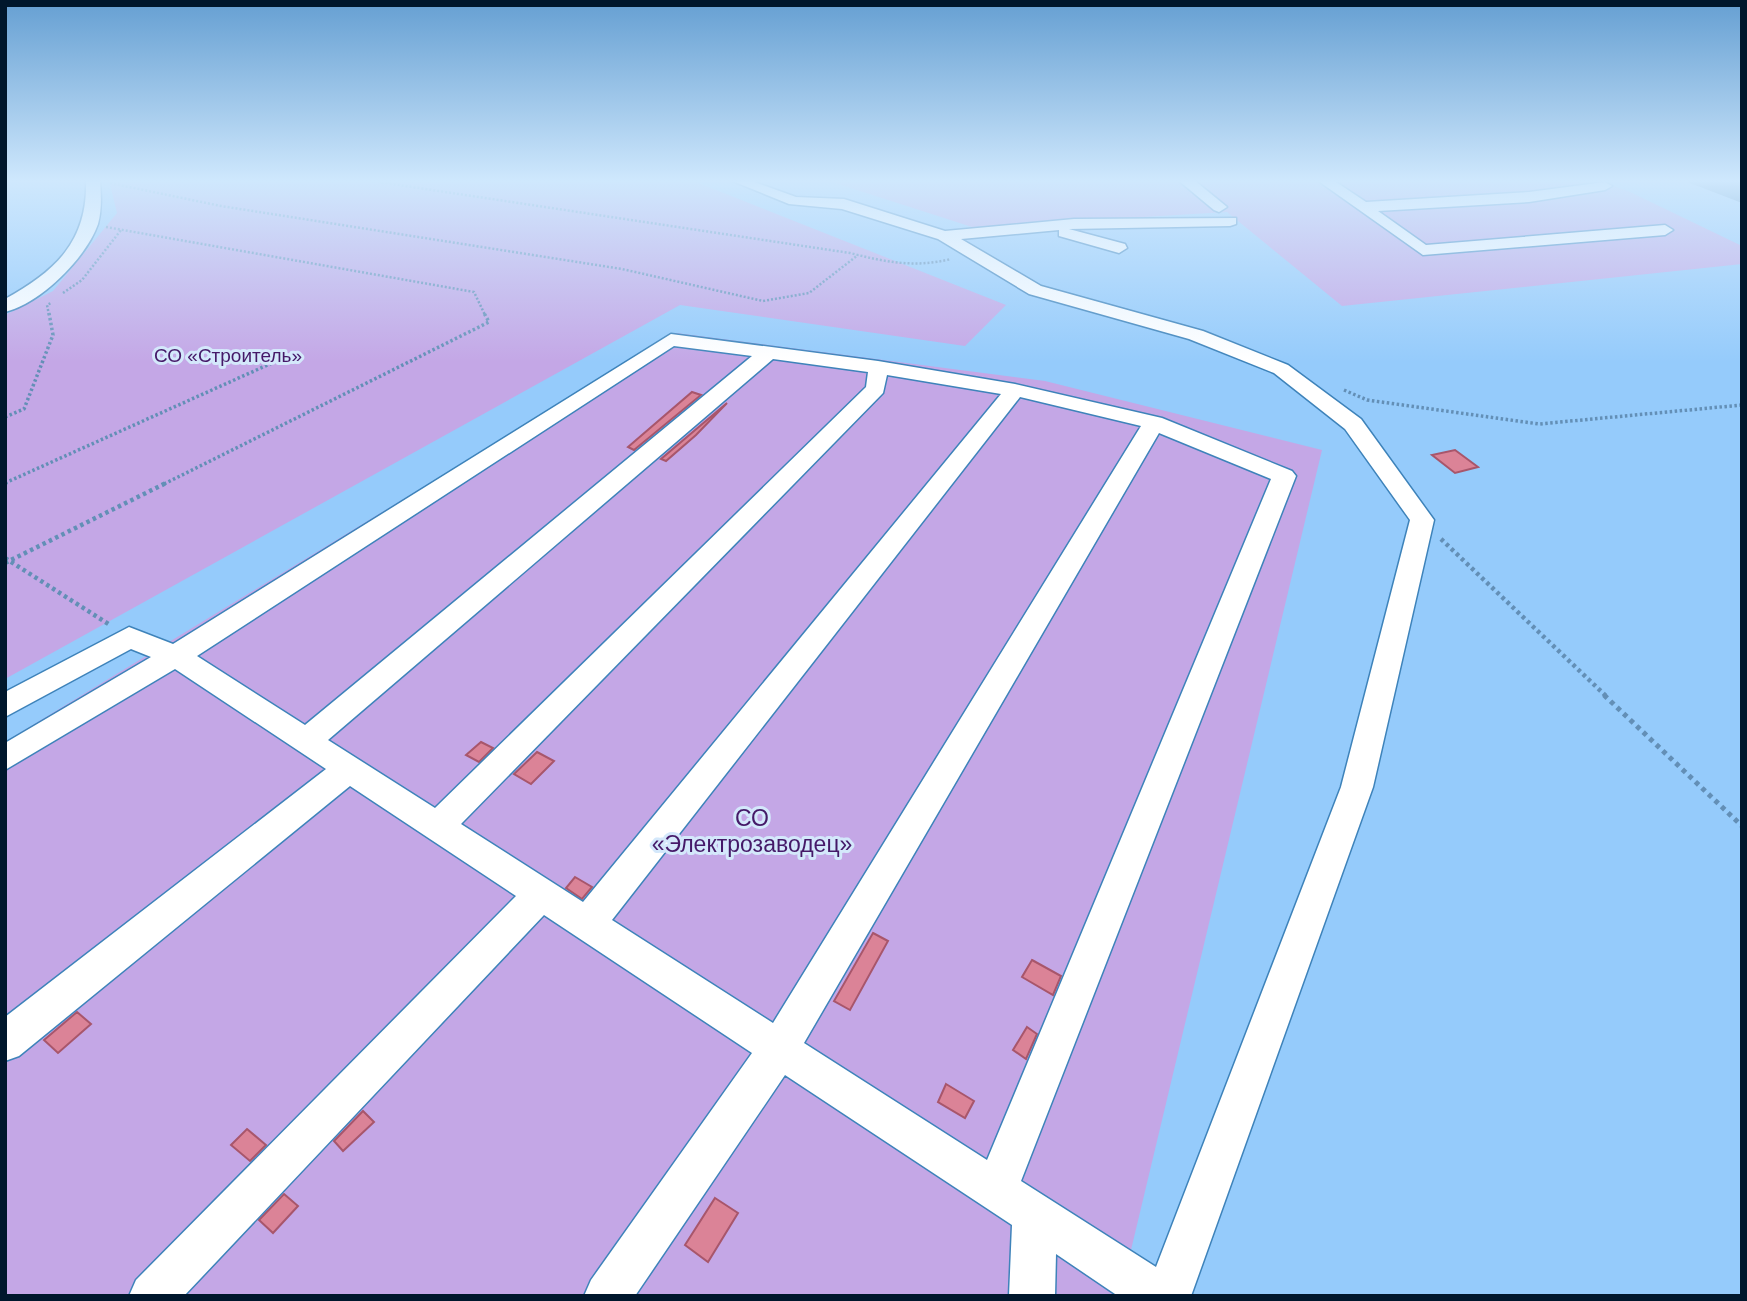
<svg xmlns="http://www.w3.org/2000/svg" width="1747" height="1301" font-family="Helvetica,sans-serif">
<rect width="100%" height="100%" fill="#95cbfb"/>
<g fill="#c4a7e6">
<path d="M109,180H691L1006,305L965,346L680,305L5,679V315L53,291L117,213Z"/>
<path d="M826,180H1595L1628,191L1742,246V264L1342,306L1227,212L972,227Z"/>
<path d="M676,333L1045,381L1322,450L1120,1296H5V742Z"/>
</g>
<path fill="#427fb1" d="M1682,180H1742V203Z"/>
<g fill="#db8397" stroke="#a8566b" stroke-width="2">
<path d="M692,392L701,395L634,450L628,447Z"/>
<path d="M727,403L696,435L666,461L661,459Z"/>
<path d="M1455,450L1478,467L1455,473L1432,455Z"/>
<path d="M481,742L493,748L479,762L466,755Z"/>
<path d="M537,752L554,761L531,784L514,774Z"/>
<path d="M575,877L592,887L582,899L566,888Z"/>
<path d="M873,933L888,941L850,1010L834,1001Z"/>
<path d="M1032,960L1061,976L1053,995L1022,977Z"/>
<path d="M77,1012L91,1024L58,1053L44,1040Z"/>
<path d="M1027,1027L1037,1034L1026,1059L1013,1050Z"/>
<path d="M946,1084L974,1101L965,1118L938,1102Z"/>
<path d="M363,1111L374,1122L343,1151L334,1141Z"/>
<path d="M247,1129L266,1145L250,1161L231,1145Z"/>
<path d="M284,1194L298,1206L273,1233L259,1220Z"/>
<path d="M715,1198L738,1213L708,1262L685,1245Z"/>
</g>
<g fill="none" stroke-linecap="round" stroke-linejoin="round">
<g stroke="#3e83ba" stroke-width="3">
<g id="minor">
<path d="M86,180H100C101,195 102,209 98,224C86,258 41,303 5,312V299C56,271 88,241 86,180Z"/>
<path d="M730,180H749L796,197L844,199L945,231L1074,219L1236,218V224L1230,226L1069,229L1125,244L1127,248L1119,253L1059,236V230L961,239L1041,286L1203,331L1288,365L1361,419L1434,520L1373,787L1191,1296H1118L1056,1254L1055,1296H1009L1012,1225L785,1075L635,1296H584L591,1280L752,1053L544,915L184,1296H129L136,1280L516,896L350,786L19,1056L5,1061V1017L326,769L175,669L5,770V743L151,657L131,649L5,717V692L129,627L173,644L671,334L878,361L1015,384L1162,418L1292,471L1296,476L1021,1181L1156,1267L1341,787L1410,520L1345,429L1274,373L1189,339L1029,294L938,239L842,209L789,204ZM674,346L752,356L305,725L197,656ZM773,359L868,372L866,387L435,808L328,740ZM887,375L1001,394L583,902L461,824L883,393ZM1020,397L1141,426L773,1023L612,920ZM1159,433L1271,479L987,1160L804,1043Z"/>
<path d="M1178,180H1194L1227,207L1219,212L1214,210Z"/>
<path d="M1317,180H1333L1366,202L1529,192L1605,182L1612,186L1605,190L1529,202L1378,211L1426,245L1665,225L1673,230L1665,235L1423,255Z"/>
</g>
</g>
<g stroke="#638fb6" stroke-width="2.5" stroke-dasharray="2 2" stroke-linecap="butt">
<path d="M366,180L850,253C885,262 915,268 951,259"/>
<path d="M640,180H647"/>
<path d="M110,183L221,206L622,269L763,301L809,293L858,255"/>
<path d="M106,227L474,292L485,315"/>
<path d="M63,293L82,280L121,230"/>
<path d="M49,315L47,305L51,303"/>
</g>
<g stroke="#638fb6" stroke-width="3.5" stroke-dasharray="2.5 2.5" stroke-linecap="butt">
<path d="M1344,390L1367,400L1539,424L1742,405"/>
<path d="M5,417L24,409L53,335L49,313"/>
<path d="M5,483L272,363"/>
<path d="M164,484L489,322L484,313"/>
</g>
<g stroke="#638fb6" stroke-width="4.5" stroke-dasharray="3.5 3.5" stroke-linecap="butt">
<path d="M5,483L7,482"/>
<path d="M1441,539L1606,696"/>
<path d="M5,558L110,625"/>
<path d="M5,563L168,482"/>
</g>
<path stroke="#638fb6" stroke-width="5" stroke-dasharray="4.5 4.5" stroke-linecap="butt" d="M1604,695L1742,826"/>
<use href="#minor" fill="#fff" fill-rule="evenodd"/>
</g>
<linearGradient id="sky" x2="0" y2="1"><stop stop-color="#659fd2"/><stop offset="0.5" stop-color="#cfe8fd"/><stop offset="1" stop-color="#cfe8fd" stop-opacity="0"/></linearGradient>
<rect width="1747" height="362" fill="url(#sky)"/>
<g text-anchor="middle" stroke-width="6" stroke-linejoin="round" paint-order="stroke">
<g font-size="19" fill="#451968" stroke="#d4e8fb">
<text x="228" y="362">СО «Строитель»</text>
</g>
<g font-size="23" fill="#451968" stroke="#d4e8fb">
<text x="752" y="826">СО<tspan x="752" dy="26">«Электрозаводец»</tspan></text>
</g>
</g>
<rect width="1747" height="1301" fill="none" stroke="#00172c" stroke-width="14"/>
</svg>
